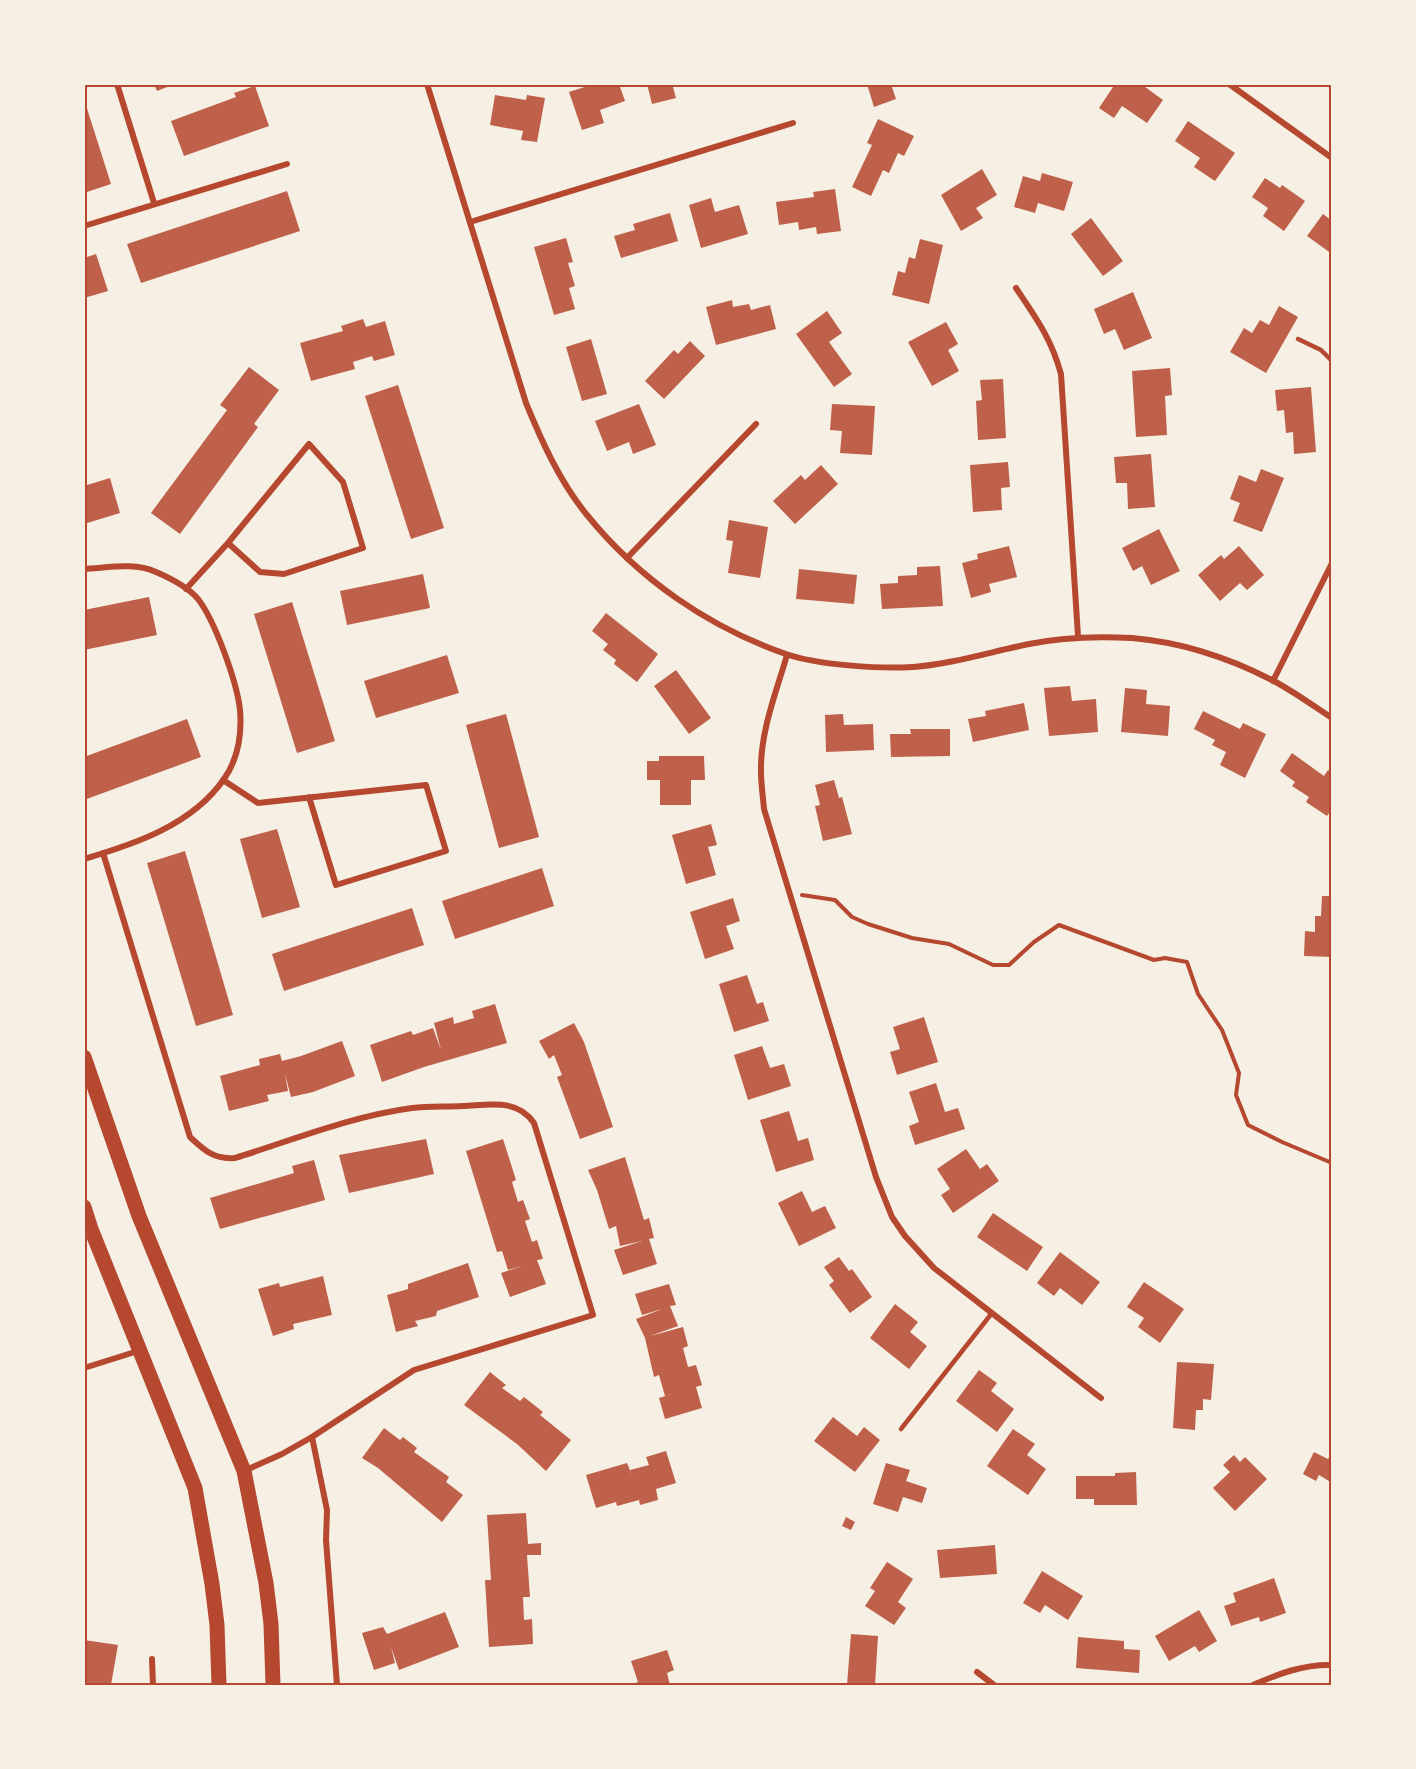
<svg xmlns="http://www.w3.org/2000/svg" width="1416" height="1769" font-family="'Noto Sans',sans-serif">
<rect width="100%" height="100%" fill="#f6efe4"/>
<g fill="#bf614a">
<path d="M154,84H175L157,91Z"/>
<path d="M594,84H619L625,101L600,110L604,123L582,130L569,92Z"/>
<path d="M647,84H679V85L673,87L676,98L652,104Z"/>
<path d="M867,84H891L896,99L874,107Z"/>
<path d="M1115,84H1141L1163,100L1147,123L1122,106L1114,118L1099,108Z"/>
<path d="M255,86L269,126L184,156L171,121L236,97L234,93Z"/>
<path d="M495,95L526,100L527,95L545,98L537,142L521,140L523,131L490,125Z"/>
<path d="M84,99L111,184L84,193Z"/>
<path d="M878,119L914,136L904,156L898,153L889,173L883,170L871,196L852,187L872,145L867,143Z"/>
<path d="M1188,121L1235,153L1215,181L1194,167L1200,158L1175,141Z"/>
<path d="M982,169L997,195L976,208L983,218L961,231L941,195Z"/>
<path d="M1042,173L1073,182L1064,211L1038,203L1035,213L1014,207L1023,176L1040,181Z"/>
<path d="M1265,178L1280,188L1282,185L1305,201L1284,231L1263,216L1268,208L1252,197Z"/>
<path d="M835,189L841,231L817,234L816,227L799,230L798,222L779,225L776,202L814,197L813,192Z"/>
<path d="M287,191L300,231L141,283L127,244Z"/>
<path d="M711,198L715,212L739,205L748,234L701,248L689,205Z"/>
<path d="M670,213L678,241L621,258L614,236L635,230L633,224Z"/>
<path d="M1323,214L1332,221V254L1307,236Z"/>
<path d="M1091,218L1123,261L1103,276L1071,234Z"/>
<path d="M566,238L573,262L568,263L575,286L569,288L575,309L554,315L534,247Z"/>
<path d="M920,239L943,245L929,304L892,295L898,271L905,273L909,257L915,259Z"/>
<path d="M96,254L108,291L84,298V258Z"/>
<path d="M1133,292L1152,338L1124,350L1115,329L1104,334L1094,309Z"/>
<path d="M732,300L733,307L749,304L751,310L770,305L776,329L716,345L706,307Z"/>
<path d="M1279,306L1298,317L1266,373L1230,352L1244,328L1252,333L1260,320L1269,325Z"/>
<path d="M827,311L842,333L829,342L852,374L834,387L796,334Z"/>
<path d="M363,319L366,327L385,321L395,355L374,361L372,356L353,362L355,369L311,381L300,343L343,331L341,326Z"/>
<path d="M946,322L958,344L948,350L959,371L932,386L908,342Z"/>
<path d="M591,339L607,394L582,401L566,347Z"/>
<path d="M690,341L705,356L664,399L645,381L674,350L678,354Z"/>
<path d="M249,367L279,390L254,424L258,427L180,534L151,513L227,410L220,405Z"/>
<path d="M1170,368L1172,395L1165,396L1167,435L1136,437L1132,371Z"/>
<path d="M1003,379L1006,438L978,440L976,401L982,400L980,380Z"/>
<path d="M398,385L444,528L411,539L365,396Z"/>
<path d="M1311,387L1316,452L1294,454L1293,432L1286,433L1284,410L1277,411L1275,390Z"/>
<path d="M639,404L656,445L633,454L629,442L607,451L595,421Z"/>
<path d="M832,404L875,406L872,455L840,453L842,431L830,430Z"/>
<path d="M1151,454L1155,507L1128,509L1127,483H1116L1114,457Z"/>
<path d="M1008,462L1010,487L1001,488L1002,510L973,512L970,465Z"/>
<path d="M821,465L838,484L795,524L773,501L801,475L805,480Z"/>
<path d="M1261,469L1284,478L1262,532L1233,521L1240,503L1230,499L1239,475L1256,482Z"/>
<path d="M110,478L120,513L84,524V486Z"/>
<path d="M729,520L768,527L760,578L728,573L733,541L726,540Z"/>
<path d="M1159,529L1180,571L1151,585L1142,566L1133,571L1122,548Z"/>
<path d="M1009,546L1017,577L989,584L991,592L971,598L962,563L978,559L977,554Z"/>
<path d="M1239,546L1264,575L1247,590L1240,583L1220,601L1198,575L1221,555L1224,559Z"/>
<path d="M940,566L943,606L882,609L880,584L898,583V576L917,575V567Z"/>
<path d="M799,569L857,575L854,604L796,599Z"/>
<path d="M423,574L430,608L347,625L340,591Z"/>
<path d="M149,597L157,635L84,650V610Z"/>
<path d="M292,602L335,741L297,753L254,614Z"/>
<path d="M606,613L658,654L637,682L614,664L616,660L603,650L608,644L592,631Z"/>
<path d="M447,655L459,693L376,718L364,681Z"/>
<path d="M676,670L711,718L689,734L654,686Z"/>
<path d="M1070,686L1072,701L1096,699L1098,732L1049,736L1044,688Z"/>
<path d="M1125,688L1147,690L1146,704L1170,706L1168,736L1121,732Z"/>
<path d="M1024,703L1029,730L973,742L968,719L986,716L985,711Z"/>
<path d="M1203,711L1240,729L1243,723L1266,734L1245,778L1220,765L1226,752L1212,745L1215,740L1194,729Z"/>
<path d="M506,714L539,837L499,848L466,725Z"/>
<path d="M843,714L844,725L873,724L874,750L826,752L825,715Z"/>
<path d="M187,719L201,757L84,800V757Z"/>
<path d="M910,729H950V756L891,757L890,734H911Z"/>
<path d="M1292,753L1324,776L1328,770L1332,773V809L1327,816L1306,802L1309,797L1292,786L1295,782L1280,771Z"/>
<path d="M659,756H704L705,780H691V805H660V780H647V761H659Z"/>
<path d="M834,780L839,798L842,797L852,834L823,841L815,806L820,805L815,785Z"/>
<path d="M711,824L717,845L708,847L716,875L686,884L672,835Z"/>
<path d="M277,829L300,907L262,918L240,839Z"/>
<path d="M185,851L233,1015L196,1026L147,863Z"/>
<path d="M542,868L554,906L455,939L442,901Z"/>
<path d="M1322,896H1332V957L1304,956L1305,931L1315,932V916H1321Z"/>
<path d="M733,898L740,921L726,926L734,949L705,959L690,912Z"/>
<path d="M412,908L424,945L284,991L272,954Z"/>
<path d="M747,975L757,1004L763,1002L769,1021L734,1032L719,984Z"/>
<path d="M495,1004L507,1043L424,1067L382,1082L370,1045L411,1031L413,1035L433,1028L441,1050L434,1023L453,1017L454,1024L474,1018L472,1011Z"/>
<path d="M924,1017L938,1062L897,1075L890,1052L900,1049L893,1027Z"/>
<path d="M574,1023L584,1042L613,1127L580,1139L557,1077L562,1075L554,1055L549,1059L539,1041Z"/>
<path d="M342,1041L355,1076L313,1092L291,1097L285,1074L288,1091L267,1095L269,1101L229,1111L220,1076L260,1065L259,1059L280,1054L282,1061L301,1056Z"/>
<path d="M762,1046L770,1068L784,1064L791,1086L748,1100L734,1055Z"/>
<path d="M936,1083L945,1112L958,1108L965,1129L915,1145L909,1126L919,1122L909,1092Z"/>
<path d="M789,1111L798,1141L808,1138L814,1160L776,1172L760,1120Z"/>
<path d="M426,1139L434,1174L349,1193L339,1155Z"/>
<path d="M503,1139L516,1180L512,1182L518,1202L523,1200L530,1219L525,1221L532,1242L537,1240L543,1259L537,1260L546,1284L510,1297L501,1273L522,1266L508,1270L502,1251L497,1252L466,1151Z"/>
<path d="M966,1149L980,1169L987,1164L999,1181L953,1213L941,1195L950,1189L937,1169Z"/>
<path d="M625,1157L644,1220L649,1218L654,1238L649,1239L657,1264L623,1275L614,1250L642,1241L620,1246L616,1226L609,1229L597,1190L588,1170Z"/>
<path d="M314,1160L325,1200L220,1229L210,1198L294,1173L292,1166Z"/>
<path d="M802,1191L812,1212L825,1206L836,1228L799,1246L778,1203Z"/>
<path d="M993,1213L1043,1247L1027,1271L977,1237Z"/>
<path d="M1060,1252L1100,1282L1082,1305L1060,1288L1054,1296L1037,1283Z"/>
<path d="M839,1257L849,1271L852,1269L872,1297L850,1313L829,1285L834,1281L824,1267Z"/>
<path d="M468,1263L479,1297L437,1311L436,1316L415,1321L418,1326L396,1332L387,1295L408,1289V1284Z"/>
<path d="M323,1276L332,1315L293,1324L294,1329L273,1336L258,1289L279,1283L280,1287Z"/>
<path d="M1144,1282L1184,1309L1160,1343L1138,1327L1144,1318L1127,1307Z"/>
<path d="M669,1284L676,1305L670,1306L678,1326L650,1336L683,1327L688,1346L683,1348L688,1367L696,1365L702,1385L696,1387L702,1408L665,1419L659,1398L675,1393L665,1396L659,1375L654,1377L645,1338L636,1319L662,1309L642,1315L635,1294Z"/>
<path d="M895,1304L918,1322L910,1332L927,1346L909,1369L870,1338Z"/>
<path d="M1177,1362L1214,1364L1211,1400L1203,1399V1410H1196L1195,1430L1173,1428Z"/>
<path d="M979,1370L997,1383L991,1391L1014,1409L997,1432L956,1401Z"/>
<path d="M490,1372L506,1385L502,1388L520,1401L524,1397L543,1412L540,1415L571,1440L546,1471L517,1444L464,1405Z"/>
<path d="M833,1417L857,1436L864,1427L880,1440L855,1472L814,1441Z"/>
<path d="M384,1428L400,1440L403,1437L417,1448L414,1452L449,1477L446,1482L463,1495L442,1522L378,1468L362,1458Z"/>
<path d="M1013,1429L1035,1444L1027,1455L1046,1469L1028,1495L987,1466Z"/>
<path d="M666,1451L676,1483L656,1489L658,1500L640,1505L639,1500L617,1506L616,1502L596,1508L586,1475L627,1463L633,1478L630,1470L649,1465L646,1457Z"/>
<path d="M1314,1452L1328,1459L1332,1452V1483L1319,1475L1316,1481L1303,1474Z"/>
<path d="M1234,1455L1240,1462L1245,1457L1267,1479L1235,1511L1213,1488L1230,1472L1223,1465Z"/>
<path d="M886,1463L910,1470L906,1481L927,1488L922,1503L903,1497L898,1512L873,1504Z"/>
<path d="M1136,1472L1137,1505H1094V1499H1076V1476H1115V1473Z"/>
<path d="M526,1513L528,1544L541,1543V1555H527L530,1597H523L524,1620L532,1619L533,1644L489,1647L485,1580H491L487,1515Z"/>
<path d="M846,1517L855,1522L851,1530L842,1526Z"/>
<path d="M995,1545L997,1574L940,1578L937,1550Z"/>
<path d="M887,1562L913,1579L898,1602L906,1608L894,1625L865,1606L875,1591L870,1588Z"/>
<path d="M1042,1571L1083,1596L1068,1620L1045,1605L1040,1613L1023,1603Z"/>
<path d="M1274,1578L1286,1613L1260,1622L1259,1617L1231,1626L1224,1606L1236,1602L1233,1593Z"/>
<path d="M1199,1610L1217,1641L1199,1652L1195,1646L1169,1661L1155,1636Z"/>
<path d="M445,1612L459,1647L399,1670L391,1647L395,1663L374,1670L362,1633L383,1627L387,1634Z"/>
<path d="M851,1634L878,1636L875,1685H847Z"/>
<path d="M1078,1637L1124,1641V1649L1140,1650L1139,1673L1076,1668Z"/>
<path d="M84,1640L118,1645L111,1685H84Z"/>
<path d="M667,1650L674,1670L667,1673L670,1685H630L638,1682L631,1661Z"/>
</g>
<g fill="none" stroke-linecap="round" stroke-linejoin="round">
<path stroke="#b5482f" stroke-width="4" d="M802,895L835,900L852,917L868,924L912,938L949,944L993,965H1009L1034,942L1059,925L1154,960L1165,958L1187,962L1198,994L1222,1030L1239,1073L1236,1095L1248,1125L1282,1142L1332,1163"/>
<g stroke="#b5482f" stroke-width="4.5">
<path d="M1298,339L1321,350L1332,361"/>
<path d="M901,1429L992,1313"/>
</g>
<g stroke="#b5482f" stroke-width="6">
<path d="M117,84L154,203"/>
<path d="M427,84L526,403C542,442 560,482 587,515C639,579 708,627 786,654C817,665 880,669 913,667C952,664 990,652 1029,644C1063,637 1097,636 1132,638C1180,642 1229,658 1272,680C1293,691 1312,705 1332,718"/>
<path d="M1229,84L1332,158"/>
<path d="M470,222L793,123"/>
<path d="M84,226L287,164"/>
<path d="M1016,288C1036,318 1051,338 1061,374L1078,636"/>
<path d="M627,558L756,424"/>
<path d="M84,569C107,568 134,562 156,572C170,578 188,587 198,599C215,621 237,682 240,710C242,734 238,759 224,779C192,825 135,844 84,859"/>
<path d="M186,589L228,543L309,444L343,482L363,548L284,574L260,572L228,543"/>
<path d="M787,655C776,693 760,732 761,772C761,784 763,797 764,809L876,1177L892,1217L905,1236L934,1268L1101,1398"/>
<path d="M1273,681L1332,563"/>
<path d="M223,780L258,803L426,785L446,851L336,885L309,797"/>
<path d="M103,853L190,1137C204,1150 214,1160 235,1158C293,1140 352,1116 412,1108C429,1106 446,1107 463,1106C489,1105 517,1098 534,1123L593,1315L414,1370L312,1437L282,1454L244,1471"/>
<path d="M84,1368L138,1351"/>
<path d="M312,1437L327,1510L326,1540L337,1685"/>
<path d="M152,1659L153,1685"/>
<path d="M977,1672L994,1685"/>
<path d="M1253,1685C1278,1674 1304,1664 1332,1665"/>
</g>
<g stroke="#b5482f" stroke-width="15">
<path d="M84,1057L139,1216L244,1471L266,1583L271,1624L273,1685"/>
<path d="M84,1207L91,1229L195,1488L212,1584L217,1625L219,1685"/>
</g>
</g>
<rect width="1416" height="1769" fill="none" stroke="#f6efe4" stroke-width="171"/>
<rect x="86" y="86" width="1244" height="1598" fill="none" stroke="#b5482f" stroke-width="2"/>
</svg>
